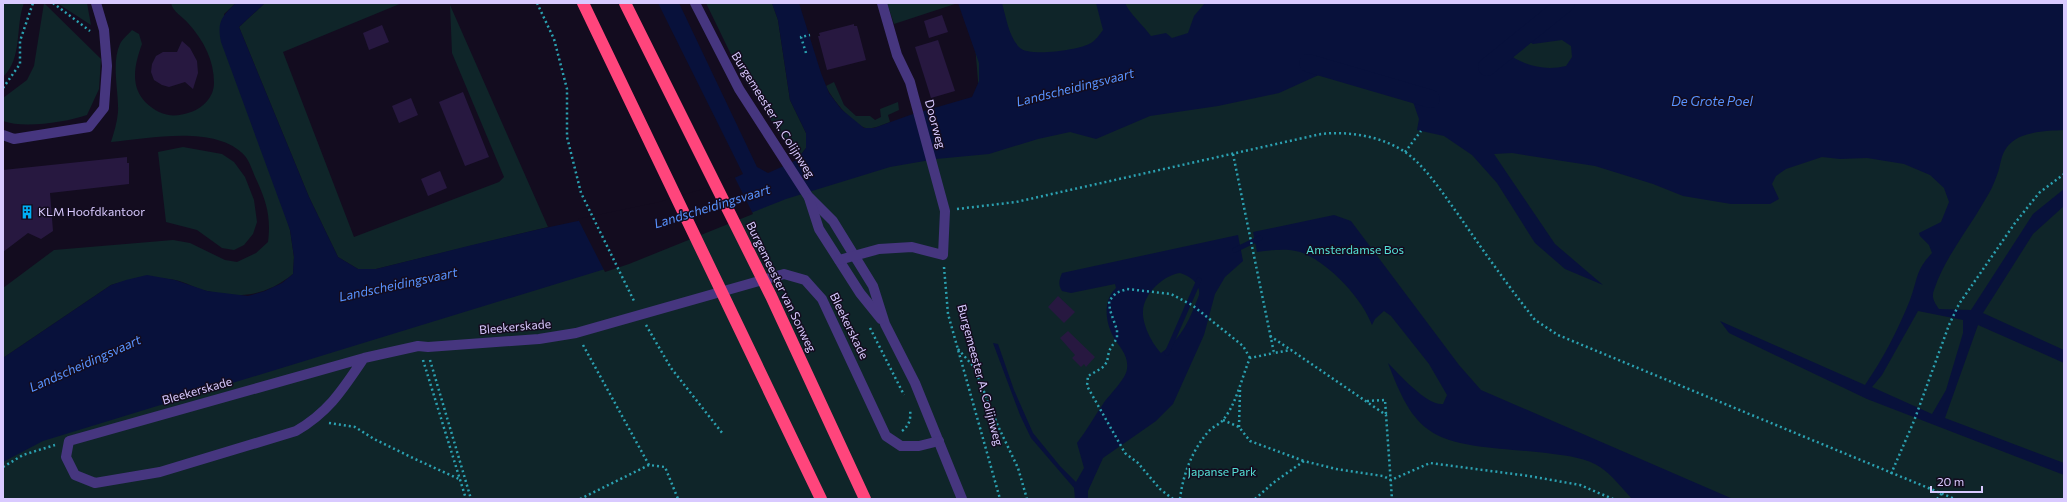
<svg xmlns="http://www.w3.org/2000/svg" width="2067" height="502" font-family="Commissioner,sans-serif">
<rect width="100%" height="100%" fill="#130c1f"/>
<g fill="#0f2529">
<path d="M3,3H24C15,26 23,58 3,77Z"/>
<path d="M44,3L101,59L99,89L87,115C66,122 24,129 3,121V98L27,80L34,66Z"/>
<path d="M57,3H87L91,25Z"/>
<path d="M171,3H236L224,14L290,230L294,257L293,274C266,296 240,299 207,291C196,289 186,282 175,280C156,277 129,279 111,285L3,358V288L54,250L173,240L190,243L225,260L237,262L256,253L268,242C271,218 267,203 257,181C253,173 250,162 245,156C216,124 149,139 111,142C114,132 117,123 118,112C119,92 111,63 120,44C122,39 128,35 132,30L139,34L142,44C132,71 129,96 159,112C170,117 179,116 191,112C203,108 214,97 214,83C214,60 204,41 188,23C182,16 173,12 171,3Z"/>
<path d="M265,3H402L283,52L354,237L499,182L504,177L452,53L450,5L548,227L376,269H358L338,257L309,197L239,27Z"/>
<path d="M706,3H772L778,20L790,100L806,133V148L797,160L740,73Z"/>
<path d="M887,3H958L894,24Z"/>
<path d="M962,3H2064V499H3V444L891,158L979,93L975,45Z"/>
<path d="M834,82L844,105L856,116H870L875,120L881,117L880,109L898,102L899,110L888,115L890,122C882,125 875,129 866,128C853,125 831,98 826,86Z"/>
<path d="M183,147L222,154L234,162L245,177L254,200L257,222L253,234L244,245L234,250L222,248L197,230L166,222L158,152Z"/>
</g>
<g fill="#08113b" fill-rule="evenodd">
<path d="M236,3H265L239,27L309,197L338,257L358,269H376C437,254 498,238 559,225C622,211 685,202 743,174L658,3H679L757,167L768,173L797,160L806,148V133L790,100L778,20L772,3H799L821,73L829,93L841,109L864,128H874L910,115L972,97L979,81V63L958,3H1002C1006,17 1009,38 1020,48C1030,57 1080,50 1091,43C1096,40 1100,34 1103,30L1096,3H1125C1130,14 1143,25 1151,36L1166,33L1172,38L1188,33L1194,16L1205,3H2064V130C2046,131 2019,131 2007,147C2000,156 2001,166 1997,175C1994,184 1990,192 1985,200C1968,230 1945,257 1934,290C1931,298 1935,303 1939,309L1971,310L2033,214L2064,189V206L2033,234L1983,313L2064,350V363L1978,325L1945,418L2064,463V475L1867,399L1729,333L1720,321L1865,385C1884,357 1897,332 1910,300C1918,279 1915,271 1932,253L1929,245L1920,236L1919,233L1941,222L1949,202L1944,188L1930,175L1904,164L1867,158L1840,159L1822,157L1786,169L1776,176L1772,184L1779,199L1770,204H1731L1683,196L1653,184L1595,166L1512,153L1494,154L1555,244L1603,285L1565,269L1535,243L1497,183L1472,155L1444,136L1417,130L1419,119L1412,99L1404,88L1357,70L1332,69L1279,93L1218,106L1150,116L1096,139L1070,132L1038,139L989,154L936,159L890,167L786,199L628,262L43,441L3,462V358L111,285L126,280L147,275L175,280L207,291L248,296L265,291L282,283L293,274L294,257L290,230L221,42C217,22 221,17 236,3ZM1519,36L1533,44L1562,40L1571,46L1572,57L1566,66C1545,71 1523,66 1506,52L1509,42ZM1918,311L1963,320V333L1946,390L1932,414L1872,387L1882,375Z"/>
<path d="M1334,215L1351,221L1459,365L1481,390L1733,499H1632C1622,488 1612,475 1600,467C1587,458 1568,456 1553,454C1518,448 1457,451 1429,430C1408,416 1397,386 1388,363C1399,374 1427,406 1443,404L1447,395L1429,364L1391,316L1384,311L1375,319L1372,325C1362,298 1327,261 1300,252C1287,248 1271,250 1257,252L1253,232Z"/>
<path d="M1238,235L1243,261L1225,277L1215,294L1204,335L1173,404L1156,421L1103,458L1088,491V499H1075L1074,488L1031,438L1020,415L993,343L998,344L1014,390L1033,433L1060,466L1076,482L1084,468L1077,443C1087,430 1094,417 1103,404C1109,395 1126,379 1127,369C1129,355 1119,347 1113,336C1105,321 1103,300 1116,288L1115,284L1071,293L1062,291C1058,285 1059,280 1062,273ZM1180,273C1190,276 1201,284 1199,295C1190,319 1182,338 1161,353C1152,344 1142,324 1143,311C1144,293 1164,275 1180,273Z"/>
</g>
<path fill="#130c1f" d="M734,176L753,214L629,264L605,272L578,219L659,202L716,185Z"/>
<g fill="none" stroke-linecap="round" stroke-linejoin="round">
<g stroke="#08113b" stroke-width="5">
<path d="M1235,250L1260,238"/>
<path d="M1167,353L1199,280"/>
</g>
<g stroke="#08113b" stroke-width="18">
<path d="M1308,63L1431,99"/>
<path d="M1487,67L1566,3"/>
</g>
</g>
<g fill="#271840">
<path d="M942,15L948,32L929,38L924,21Z"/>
<path d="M854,24V26H857L866,60L827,70L818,36H820L819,33Z"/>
<path d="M382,25L389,42L369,50L363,33Z"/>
<path d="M938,40L955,91L931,98L915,47Z"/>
<path d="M182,41L190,48L197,61L198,73L193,89L185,82L169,87L162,85L154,80L151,72L152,64L156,56L163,52H177Z"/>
<path d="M463,92L489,157L465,166L439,102Z"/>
<path d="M411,98L418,115L399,123L392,106Z"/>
<path d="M127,157V163H129V184L50,193L53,231L41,239L28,233L3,252V170Z"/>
<path d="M440,171L447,188L428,196L421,179Z"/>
<path d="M1058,296L1075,312L1064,323L1048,307Z"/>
<path d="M1068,331L1095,357L1086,367L1084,364L1081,367L1072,358L1075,355L1060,338Z"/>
</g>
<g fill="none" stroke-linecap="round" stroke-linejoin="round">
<g stroke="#2ba1b1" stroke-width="2.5" stroke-dasharray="2 3" stroke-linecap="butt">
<path d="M53,3L90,31"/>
<path d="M537,3L554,39L567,89V137L581,193L635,303"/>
<path d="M806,53L801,37L810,35"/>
<path d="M3,88L20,64V41L33,3"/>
<path d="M1405,152L1421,131"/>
<path d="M1233,154L1274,353L1291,350L1386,415L1392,499"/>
<path d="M957,209L1016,202L1321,134C1349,131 1381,136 1405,152C1425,165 1446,198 1460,217C1484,252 1509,287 1535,320L1558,335L1955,499"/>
<path d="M944,267L948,314L1000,499"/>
<path d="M646,325L671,368L723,434"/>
<path d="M870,328L904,395"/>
<path d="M1270,336L1291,350"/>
<path d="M583,345L649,465L665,467L678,499"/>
<path d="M958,349L974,367L998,426L1018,468L1027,499"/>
<path d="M423,360L466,499"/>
<path d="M430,360L471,499"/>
<path d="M1367,401L1385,400L1386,414"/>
<path d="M1223,420L1239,427L1250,441L1304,461"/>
<path d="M329,423L355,427L374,439L415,459L459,479"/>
<path d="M1239,427L1240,390"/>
<path d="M902,431C910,425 911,418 910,409"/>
<path d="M3,467L23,455L55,445"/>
<path d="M1891,474L1914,421L1949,325L1959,304L2015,223L2039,193L2064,174"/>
<path d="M580,499L649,465"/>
<path d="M1173,499L1160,489L1138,463L1125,453L1087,386L1088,376L1102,368L1107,362L1109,351L1117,338V330L1110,310L1109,301L1116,293L1127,289L1171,294L1192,305L1227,333L1243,346L1250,358"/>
<path d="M1180,499C1183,474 1192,451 1208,432C1212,427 1219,425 1223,420C1237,403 1241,379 1250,358L1274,353"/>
<path d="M1255,499L1273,483L1304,461L1336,469L1383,476L1391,480L1430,463L1529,476L1580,485L1613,499"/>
<path d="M1937,499L1942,493"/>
</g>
<g stroke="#46367f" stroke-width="10">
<path d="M695,3L739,89L808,196L833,221L873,286L885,324L915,383L962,499"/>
<path d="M3,135L14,139L89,127L104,108L107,66L104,30L96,3"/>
<path d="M809,198L819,229L860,293L881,319"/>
<path d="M839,260L879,249L912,247L943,255L945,211L914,97L910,82L897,55L882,3"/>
<path d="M364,358C343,389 329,412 296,431L160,472L95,483L75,475L66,457L69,441L364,358L418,346L428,347L539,339L576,333L784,274L805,280L822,299L886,436L901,446H919L939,441"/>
</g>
<g stroke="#ff457c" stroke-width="12">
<path d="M583,3L821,499"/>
<path d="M625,3L771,296L865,499"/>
</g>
</g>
<defs>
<g id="building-bare" transform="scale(1.08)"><path d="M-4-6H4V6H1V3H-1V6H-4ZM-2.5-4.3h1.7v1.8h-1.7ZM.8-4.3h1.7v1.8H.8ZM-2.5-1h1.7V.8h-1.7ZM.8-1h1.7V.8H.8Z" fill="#00b0f5" stroke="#130c1f" stroke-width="2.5" paint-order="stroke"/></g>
</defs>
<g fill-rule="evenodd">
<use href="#building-bare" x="27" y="212"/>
</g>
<g text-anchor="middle" stroke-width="3" stroke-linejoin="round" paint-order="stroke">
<g font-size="12" fill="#d9caff" stroke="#130c1f">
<text transform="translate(773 115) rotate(58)" y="4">Burgemeester A. Colijnweg</text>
<text transform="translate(935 124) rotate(75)" y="4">Doorweg</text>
<text transform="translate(781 287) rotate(64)" y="4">Burgemeester van Sonweg</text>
<text transform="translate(849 326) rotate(64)" y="4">Bleekerskade</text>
<text transform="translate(515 327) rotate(-5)" y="4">Bleekerskade</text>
<text transform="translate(980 375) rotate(75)" y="4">Burgemeester A. Colijnweg</text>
<text transform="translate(197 391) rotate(-16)" y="4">Bleekerskade</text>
</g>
<g font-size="12" fill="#d9caff" stroke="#130c1f" text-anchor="start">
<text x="38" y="216">KLM Hoofdkantoor</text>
</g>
<g font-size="12" fill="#55e0d6" stroke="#130c1f">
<text x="1355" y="254">Amsterdamse Bos</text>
<text x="1222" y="476">Japanse Park</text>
</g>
<g font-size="13" font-style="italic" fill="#5893ff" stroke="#130c1f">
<text transform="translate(1075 87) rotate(-14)" y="5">Landscheidingsvaart</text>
<text x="1712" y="106">De Grote Poel</text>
<text transform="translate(712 206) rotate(-17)" y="5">Landscheidingsvaart</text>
<text transform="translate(398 284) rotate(-12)" y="5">Landscheidingsvaart</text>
<text transform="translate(85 363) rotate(-24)" y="5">Landscheidingsvaart</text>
</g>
</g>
<rect width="2067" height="502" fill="none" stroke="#d9caff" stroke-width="8"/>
<path d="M1931 486v6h51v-6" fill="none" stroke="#d9caff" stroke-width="2"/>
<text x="1937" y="486" font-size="12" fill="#d9caff" stroke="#130c1f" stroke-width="3" paint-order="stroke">20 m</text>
</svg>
